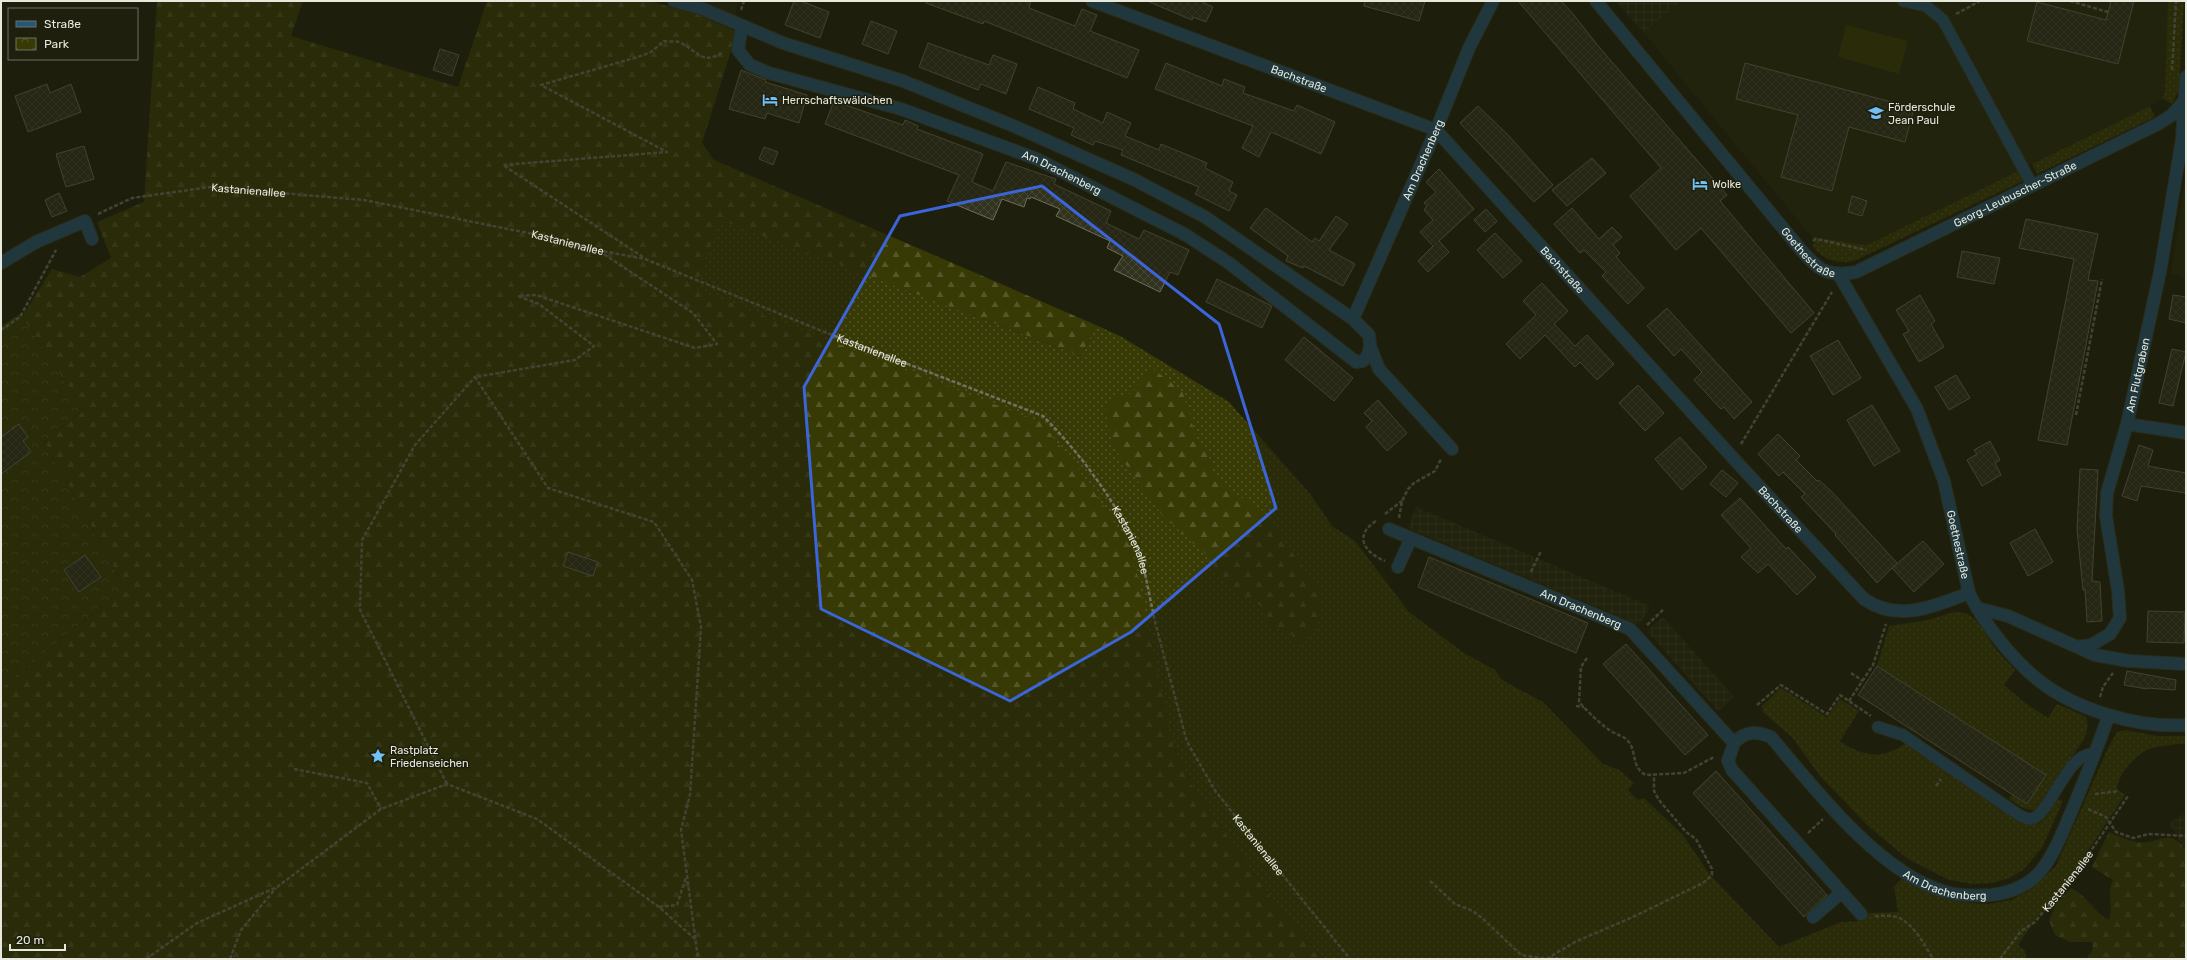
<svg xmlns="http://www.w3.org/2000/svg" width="2187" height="960" font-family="Rubik,sans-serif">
<defs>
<pattern id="industrial-grid" width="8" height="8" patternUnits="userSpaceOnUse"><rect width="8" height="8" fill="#28290f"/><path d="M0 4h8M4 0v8" fill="none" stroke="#3d3e26"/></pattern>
<pattern id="grass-dots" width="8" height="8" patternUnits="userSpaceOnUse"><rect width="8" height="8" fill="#383a05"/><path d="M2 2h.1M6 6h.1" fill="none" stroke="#555629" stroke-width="1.8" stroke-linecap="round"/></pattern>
<pattern id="forest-firs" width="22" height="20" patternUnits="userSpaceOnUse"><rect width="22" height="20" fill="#383a05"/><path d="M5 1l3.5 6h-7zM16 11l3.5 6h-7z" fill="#555629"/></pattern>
<pattern id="park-crowns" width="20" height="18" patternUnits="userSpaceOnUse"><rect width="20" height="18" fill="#383a05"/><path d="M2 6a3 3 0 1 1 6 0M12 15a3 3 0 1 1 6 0" fill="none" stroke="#555629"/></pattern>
<pattern id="building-cross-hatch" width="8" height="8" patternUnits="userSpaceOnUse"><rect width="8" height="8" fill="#31331f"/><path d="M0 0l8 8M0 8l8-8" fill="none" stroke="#454734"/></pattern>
</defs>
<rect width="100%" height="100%" fill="#1e1f0d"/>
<g fill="#28290f">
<path d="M694,1H737L736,17Z"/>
<path d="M1681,1H2169L2165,92L2162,98L2155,103L1867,245L1812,237L1644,33Z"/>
<path d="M2186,173V278L2171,274Z"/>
</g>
<g fill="url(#industrial-grid)">
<path d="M1616,1H1681L1644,33Z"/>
<path d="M1416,507L1650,606L1640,625L1408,528Z"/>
<path d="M1663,617L1734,697L1718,711L1647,631Z"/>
<path d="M2186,812V851L2169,823Z"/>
</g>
<g fill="url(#grass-dots)">
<path d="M2168,1H2184L2179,90L2172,104L2162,98L2165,92Z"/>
<path d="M2150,106L2155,117L2037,174L2032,164Z"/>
<path d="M2018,171L2023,181L1854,261C1836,264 1823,260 1812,245L1816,242L1812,237L1867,245Z"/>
<path d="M719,219L1081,356L1096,325L1120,336L1229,402L1311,495L1332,526L1355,541L1409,612L1464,653L1495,670L1502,680L1543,702L1603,764L1619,770L1634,783L1628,790L1638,800L1644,798L1683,835L1710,875L1779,947L1841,922L1860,921L1868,913L1898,912L1894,887L1902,878L1937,896L1954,901L1971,903L1988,904L2012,900L2032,888L2056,866L2108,748L2117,732L2125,730L2157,736H2186V743C2175,745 2162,745 2152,748C2137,753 2118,773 2117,789L2125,795L2071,876L2035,920L2018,945L2025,951L2027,959H1324L1268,894L1192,785L1173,745L695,289Z"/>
<path d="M1954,612C1978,610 1984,634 1996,649C2002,657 2009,663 2015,670L2004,685L2025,703L2048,718L2057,704L2085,716C2090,724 2087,731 2084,739L2037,809C2026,813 2018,804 2009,799L2011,795L2027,804L2045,775L1877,666L1889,626L1928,620Z"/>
<path d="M1781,688L1827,717L1840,699L1859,711L1840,741C1863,757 1883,760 1906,743L2031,824L2040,823L2058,799L2063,801L2042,848L2023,870L2010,878L1992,883L1972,884L1949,880L1908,859L1868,826L1820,776L1792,737L1763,712L1762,706Z"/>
</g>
<g fill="url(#forest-firs)">
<path d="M157,1H303L291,36L458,87L487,1H649L699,15L737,32L702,143L714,160L1096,325L1081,356L720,220L695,289L1041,422L1084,477L1132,550L1173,745L1192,785L1268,894L1324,959H1V688L125,588L44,441L84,410L22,317L52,269L80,277L111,258L97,222L144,202Z"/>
<path d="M1153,369L1182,391L1190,413L1195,437L1211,460L1213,473L1229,490L1263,511L1321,594L1322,615L1312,633L1296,648L1292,634L1270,626L1261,606L1229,588L1209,557L1162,515L1114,448L1105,411L1114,398L1130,394Z"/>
<path d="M2109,832C2118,836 2127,840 2136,842C2157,846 2170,825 2186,851V959H2086L2093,949L2092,942H2070L2055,935L2049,921L2056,903L2071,888C2087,895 2093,912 2109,920C2114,903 2106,896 2113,880L2092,867Z"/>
</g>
<path fill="url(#park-crowns)" d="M20,314L84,410L44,441L125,588L1,688V326Z"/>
<path fill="#383a05" d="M1846,25L1908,41L1899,74L1838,57Z"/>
<g fill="url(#building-cross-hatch)" stroke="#6d6f59">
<path d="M794,1H801L829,12L820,38L785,25Z"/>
<path d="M926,1H1031L1029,8L1075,26L1082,9L1097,15L1090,31L1139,50L1127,78L984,21L983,24L926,3Z"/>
<path d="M1147,1H1204V3L1213,7L1206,22L1193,17L1192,20Z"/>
<path d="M1365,1H1425L1419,21L1364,6Z"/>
<path d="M1518,1H1561L1573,14L1599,47L1727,195L1720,201L1814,313L1791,333L1701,228L1676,250L1630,196L1661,168Z"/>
<path d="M2111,1H2134L2118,64L2027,41L2037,2L2106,20Z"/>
<path d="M871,21L897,31L888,54L862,44Z"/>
<path d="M928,43L989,65L993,55L1017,64L1006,94L981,84L978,90L919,67Z"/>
<path d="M440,49L459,55L452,76L433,70Z"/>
<path d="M1166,63L1222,86L1224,79L1245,87L1243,93L1294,111L1297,105L1335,122L1321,154L1271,132L1259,157L1242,148L1253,126L1155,89Z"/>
<path d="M1745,63L1914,108L1905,142L1849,127L1832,191L1781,177L1798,115L1736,99Z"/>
<path d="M741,70L766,80L765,82L807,95L799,123L767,113L765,119L729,109Z"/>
<path d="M47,84L50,93L71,84L81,112L28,132L15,96Z"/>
<path d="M1038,87L1075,103L1073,109L1103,123L1107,112L1131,123L1125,136L1159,150L1161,144L1207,163L1205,168L1233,182L1229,191L1237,195L1229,211L1195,194L1199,187L1121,155L1123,150L1095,141L1093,145L1071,135L1074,128L1029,109Z"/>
<path d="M834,101L903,125L905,120L918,126L917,129L983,154L972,182L993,191L1006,162L1056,179L1054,184L1111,211L1106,223L1139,239L1144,230L1189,250L1178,275L1170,272L1160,292L1114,270L1123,256L1107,248L1110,241L1056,216L1060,209L1031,197L1030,199L1027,198L1024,207L1002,199L993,220L947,201L959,175L825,124Z"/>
<path d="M1478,106L1508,135L1553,185L1534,202L1460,123Z"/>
<path d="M84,146L94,179L66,187L56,154Z"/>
<path d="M764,147L778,152L773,165L759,159Z"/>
<path d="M1592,158L1606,173L1567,206L1552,190Z"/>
<path d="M1439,169L1474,209L1439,241L1449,252L1428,272L1418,261L1433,246L1420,232L1433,220L1424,210L1427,206L1424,203L1436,192L1426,182Z"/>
<path d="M59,193L67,211L52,217L45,200Z"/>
<path d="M1852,196L1867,201L1862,216L1848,212Z"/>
<path d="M1266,208L1312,242L1315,238L1319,241L1336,216L1348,224L1329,250L1355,264L1343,286L1304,266L1303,268L1286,261L1288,256L1250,228Z"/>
<path d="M1572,208L1599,239L1612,227L1622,237L1613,245L1620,253L1616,257L1644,288L1628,304L1602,276L1606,272L1584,250L1580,253L1554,224Z"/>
<path d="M1486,209L1497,221L1485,232L1474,220Z"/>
<path d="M2026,219L2098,234L2088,280L2098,281L2067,445L2038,440L2074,259L2019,248Z"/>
<path d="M1495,233L1522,261L1503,278L1477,250Z"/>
<path d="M1962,251L2000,258L1994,284L1957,277Z"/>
<path d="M1217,279L1272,306L1262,328L1206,302Z"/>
<path d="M1542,283L1568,311L1554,324L1575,346L1587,335L1614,364L1597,380L1580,362L1575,367L1545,335L1520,359L1506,344L1536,315L1523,301Z"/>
<path d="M1920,295L1935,321L1931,324L1944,347L1919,362L1903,334L1909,331L1896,310Z"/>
<path d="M2173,295L2186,297V323L2169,319Z"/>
<path d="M1667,308L1752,402L1734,419L1724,407L1721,409L1694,380L1702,372L1681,349L1674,356L1647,326Z"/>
<path d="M1304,337L1353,378L1334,401L1285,360Z"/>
<path d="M1838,340L1861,378L1833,395L1810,356Z"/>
<path d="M2172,349L2186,352L2173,406L2159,403Z"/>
<path d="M1956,375L1970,398L1949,410L1935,387Z"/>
<path d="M1638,385L1664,413L1645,431L1619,403Z"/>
<path d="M1378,400L1407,433L1387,451L1366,427L1372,421L1364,413Z"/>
<path d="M1872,405L1900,451L1874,466L1847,420Z"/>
<path d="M19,424L28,437L23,441L31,452L1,474V437Z"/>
<path d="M1778,434L1800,456L1796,460L1817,481L1819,480L1833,493L1897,563L1877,583L1835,535L1836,534L1801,497L1805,494L1783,472L1779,476L1758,454Z"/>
<path d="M1680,437L1707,467L1682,490L1655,459Z"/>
<path d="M1990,441L2000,460L1995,463L2001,475L1982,486L1967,460L1977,454L1974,450Z"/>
<path d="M2139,445L2153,450L2148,466L2186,473V493L2141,486L2137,501L2122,496Z"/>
<path d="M2080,469L2098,470L2092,581L2100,582L2102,621L2087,622L2085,590H2083L2077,529Z"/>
<path d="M1722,470L1738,483L1726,497L1710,484Z"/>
<path d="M1740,498L1786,549L1788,547L1816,577L1797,595L1768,564L1758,573L1741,557L1751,548L1721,515Z"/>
<path d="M2035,529L2053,562L2028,576L2010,543Z"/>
<path d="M1923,541L1944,564L1914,592L1892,568Z"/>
<path d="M568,552L598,562L593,576L563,566Z"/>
<path d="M85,555L101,577L79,592L64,570Z"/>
<path d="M1429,557L1588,623L1576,653L1418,587Z"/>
<path d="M2148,611L2185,612L2184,643L2147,642Z"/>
<path d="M1626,644L1708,735L1685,755L1603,664Z"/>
<path d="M1877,666L2046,775L2027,804L1858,695Z"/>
<path d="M2127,671L2176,680L2175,690L2147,688V689L2124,685Z"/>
<path d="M1716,771L1827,895L1804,917L1693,793Z"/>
</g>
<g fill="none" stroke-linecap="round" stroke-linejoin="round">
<g stroke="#3a3b2a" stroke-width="13">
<g id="lane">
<path d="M1903,1L1926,6L1943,20L2032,185"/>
<path d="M1878,727L1903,735L2019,815C2023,817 2027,819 2031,819C2050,816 2067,751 2094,754"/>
</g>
</g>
<g stroke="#3a3b2a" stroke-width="14">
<g id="street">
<path id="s3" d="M674,1L703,9L783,43L903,81L1016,127L1135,180L1205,217L1353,319L1436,130L1469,48L1493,1"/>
<path id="s4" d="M1092,1L1436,130L1733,458L1864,599C1898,623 1934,606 1969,593"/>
<path id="s5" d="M1596,1L1801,250C1820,271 1827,277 1856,272L2158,124L2172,115L2184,101"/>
<path id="s6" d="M742,26L738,50L750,65L769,73L901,109L1037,159L1186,235L1229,263L1356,362L1363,361L1368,355L1370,346"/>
<path d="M1,263L36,242L85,221L92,239"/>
<path id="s7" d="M1839,275L1917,409L1944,481L1969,593C1983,622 2011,658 2037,679C2075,710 2137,728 2186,725"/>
<path d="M1353,319L1369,335L1370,346L1379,369L1452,449"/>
<path d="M2127,424L2186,433"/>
<path id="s8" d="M1389,529L1630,629L1734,743C1745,731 1756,731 1771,737C1814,788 1880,874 1946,892C1961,896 1976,896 1991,895C2010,893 2031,885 2043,868C2054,854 2060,838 2067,822C2082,787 2096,751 2109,715"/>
<path d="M1398,567L1411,538"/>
<path d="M1977,608L2008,616L2095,655L2129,661L2186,664"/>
<path id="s9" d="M2078,647L2091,645L2110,634L2120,618L2118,591L2106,516L2107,493L2127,424L2160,272L2182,139L2186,77"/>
<path d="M1734,743L1728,761L1732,770L1861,914"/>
<path d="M1813,917L1841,893"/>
</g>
</g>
<g stroke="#6f7161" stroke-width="2.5" stroke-dasharray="4 2" stroke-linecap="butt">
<path d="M2070,1L2108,12"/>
<path d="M741,10L744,1"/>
<path d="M1956,14L1980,1"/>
<path d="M2172,70L2176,1"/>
<path id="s1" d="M98,214L132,198L210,187L364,200L538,235L597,250L645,259L822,331L1043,416C1081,454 1115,501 1138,549L1142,559L1155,622L1187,742L1216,792L1350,959"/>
<path d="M1813,241L1816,239L1866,250"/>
<path d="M599,251L693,313L717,344L695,348L536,295L518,296L539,304L594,346L575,360L475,377L548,488L654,522L692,580L701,627L690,795L681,830L698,959"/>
<path d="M643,257L503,165L667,152L541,85L638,57L651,52L664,41C669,42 675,41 679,42C699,51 700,66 724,52"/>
<path d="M1,330L20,317L56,250"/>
<path d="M2076,415L2102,279"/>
<path d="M1741,444L1832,292"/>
<path d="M1385,514L1402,501"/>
<path d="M1399,518L1402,501L1408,489L1414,483L1435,471L1441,459"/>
<path d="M1376,521C1354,535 1363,552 1385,561"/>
<path d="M1531,572L1541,551"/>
<path d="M1647,625L1664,609"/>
<path d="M1587,658L1581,667L1579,702C1588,712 1600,724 1611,731C1617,735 1624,736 1628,741C1637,751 1631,768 1646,775L1684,773L1714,757"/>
<path d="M1851,673L1863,681"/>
<path d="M2100,697L2103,687L2113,673"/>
<path d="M1849,701L1873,665L1886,624"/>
<path d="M1757,705L1781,685L1827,714L1840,695L1871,716"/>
<path d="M1576,706L1584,707"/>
<path d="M294,769L367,783L381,809"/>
<path d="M447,784L360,610L362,540L415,445L475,377"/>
<path d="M1936,786L1941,779"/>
<path d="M2095,794L2119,791"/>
<path d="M2088,809L2106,817L2116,832L2133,838L2149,834L2186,836"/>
<path d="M1808,833L1823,819"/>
<path d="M1430,881L1455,904L1473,911L1482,918L1521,955L1541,958H1548L1575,942L1635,916L1703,883L1712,875V869L1696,839L1686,832L1659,800L1654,791V774"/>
<path d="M659,907L677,905L686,877"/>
<path d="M1875,916C1882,916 1891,915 1897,917C1913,923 1925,945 1933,959"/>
<path d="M1549,958L1574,959"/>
<path d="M146,959L197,923L277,887L381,809L447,784L537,819L659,907L695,939"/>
<path d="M230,959L241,930L276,888"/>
<path id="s2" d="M2000,959L2021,931L2035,922L2082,864L2128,796"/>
</g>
<use href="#lane" stroke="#245878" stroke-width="11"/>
<use href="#street" stroke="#245878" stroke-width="12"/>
</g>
<path d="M0 0H2187V960H0ZM1042,186L1219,324L1276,508L1131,632L1010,701L821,609L804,387L900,216Z" fill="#1e1f0d" fill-opacity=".55" fill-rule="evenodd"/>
<path fill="none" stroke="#3b65d9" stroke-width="3" stroke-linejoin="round" d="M1042,186L1219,324L1276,508L1131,632L1010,701L821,609L804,387L900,216Z"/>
<defs>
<g id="hotel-bare" transform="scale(1.2)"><path d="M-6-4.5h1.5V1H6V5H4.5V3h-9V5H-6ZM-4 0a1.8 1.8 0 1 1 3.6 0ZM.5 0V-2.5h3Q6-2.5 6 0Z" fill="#72c1f5" stroke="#1e1f0d" stroke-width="2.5" paint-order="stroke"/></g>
<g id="school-bare" transform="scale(1.2)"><path d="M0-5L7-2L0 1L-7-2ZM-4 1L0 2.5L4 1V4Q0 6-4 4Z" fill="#72c1f5" stroke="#1e1f0d" stroke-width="2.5" paint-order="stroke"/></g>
<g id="sight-bare" transform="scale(1.2)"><path d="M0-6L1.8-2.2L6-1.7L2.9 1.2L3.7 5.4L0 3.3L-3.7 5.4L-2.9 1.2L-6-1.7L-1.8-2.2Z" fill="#72c1f5" stroke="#1e1f0d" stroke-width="2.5" paint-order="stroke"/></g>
</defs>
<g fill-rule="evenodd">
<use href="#hotel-bare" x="770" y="100"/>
<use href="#school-bare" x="1876" y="113"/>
<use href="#hotel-bare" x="1700" y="184"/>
<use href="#sight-bare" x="378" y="756"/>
</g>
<g text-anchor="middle" stroke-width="3" stroke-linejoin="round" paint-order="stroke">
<g font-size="11" fill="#e7e9dc" stroke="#1e1f0d">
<text dy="4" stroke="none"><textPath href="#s4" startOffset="221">Bachstraße</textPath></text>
<text dy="4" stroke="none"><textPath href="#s3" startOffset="928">Am Drachenberg</textPath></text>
<text dy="4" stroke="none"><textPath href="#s6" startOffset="374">Am Drachenberg</textPath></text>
<text dy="4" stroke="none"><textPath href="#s1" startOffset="155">Kastanienallee</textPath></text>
<text dy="4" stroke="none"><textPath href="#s5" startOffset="563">Georg-Leubuscher-Straße</textPath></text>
<text dy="4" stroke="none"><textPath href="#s1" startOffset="479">Kastanienallee</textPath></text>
<text dy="4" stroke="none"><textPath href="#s5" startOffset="330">Goethestraße</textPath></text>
<text dy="4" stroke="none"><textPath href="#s4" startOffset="556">Bachstraße</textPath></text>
<text dy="4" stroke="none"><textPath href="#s1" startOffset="803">Kastanienallee</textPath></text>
<text dy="4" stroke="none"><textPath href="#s9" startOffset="302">Am Flutgraben</textPath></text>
<text dy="4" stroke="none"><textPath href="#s4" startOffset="880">Bachstraße</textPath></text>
<text dy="4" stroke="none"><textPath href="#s1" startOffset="1139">Kastanienallee</textPath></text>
<text dy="4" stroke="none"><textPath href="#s7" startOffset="297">Goethestraße</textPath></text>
<text dy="4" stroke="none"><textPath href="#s8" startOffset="208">Am Drachenberg</textPath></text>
<text dy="4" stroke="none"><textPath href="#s1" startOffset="1475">Kastanienallee</textPath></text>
<text dy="4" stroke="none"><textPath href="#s2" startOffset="104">Kastanienallee</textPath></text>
<text dy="4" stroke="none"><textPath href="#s8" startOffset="690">Am Drachenberg</textPath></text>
</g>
<g font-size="11" fill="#e7e9dc" stroke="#1e1f0d" text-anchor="start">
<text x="782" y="104">Herrschaftswäldchen</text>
<text x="1888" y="111">Förderschule<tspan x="1888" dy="13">Jean Paul</tspan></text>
<text x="1712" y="188">Wolke</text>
<text x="390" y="754">Rastplatz<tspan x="390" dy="13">Friedenseichen</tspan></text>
</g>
</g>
<rect width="2187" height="960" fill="none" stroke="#e7e9dc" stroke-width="4"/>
<rect x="8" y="8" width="130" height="52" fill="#1e1f0d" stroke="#6e7060"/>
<rect x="16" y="21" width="20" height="6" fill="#245878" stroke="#6e7060"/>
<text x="44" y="28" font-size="12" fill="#e7e9dc">Straße</text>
<rect x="16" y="38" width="20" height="12" fill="url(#park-crowns)" stroke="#6e7060"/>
<text x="44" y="48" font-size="12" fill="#e7e9dc">Park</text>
<path d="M10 944v6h55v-6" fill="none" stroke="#e7e9dc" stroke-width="2"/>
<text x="16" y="944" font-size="12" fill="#e7e9dc" stroke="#1e1f0d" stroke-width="3" paint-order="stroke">20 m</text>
</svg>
